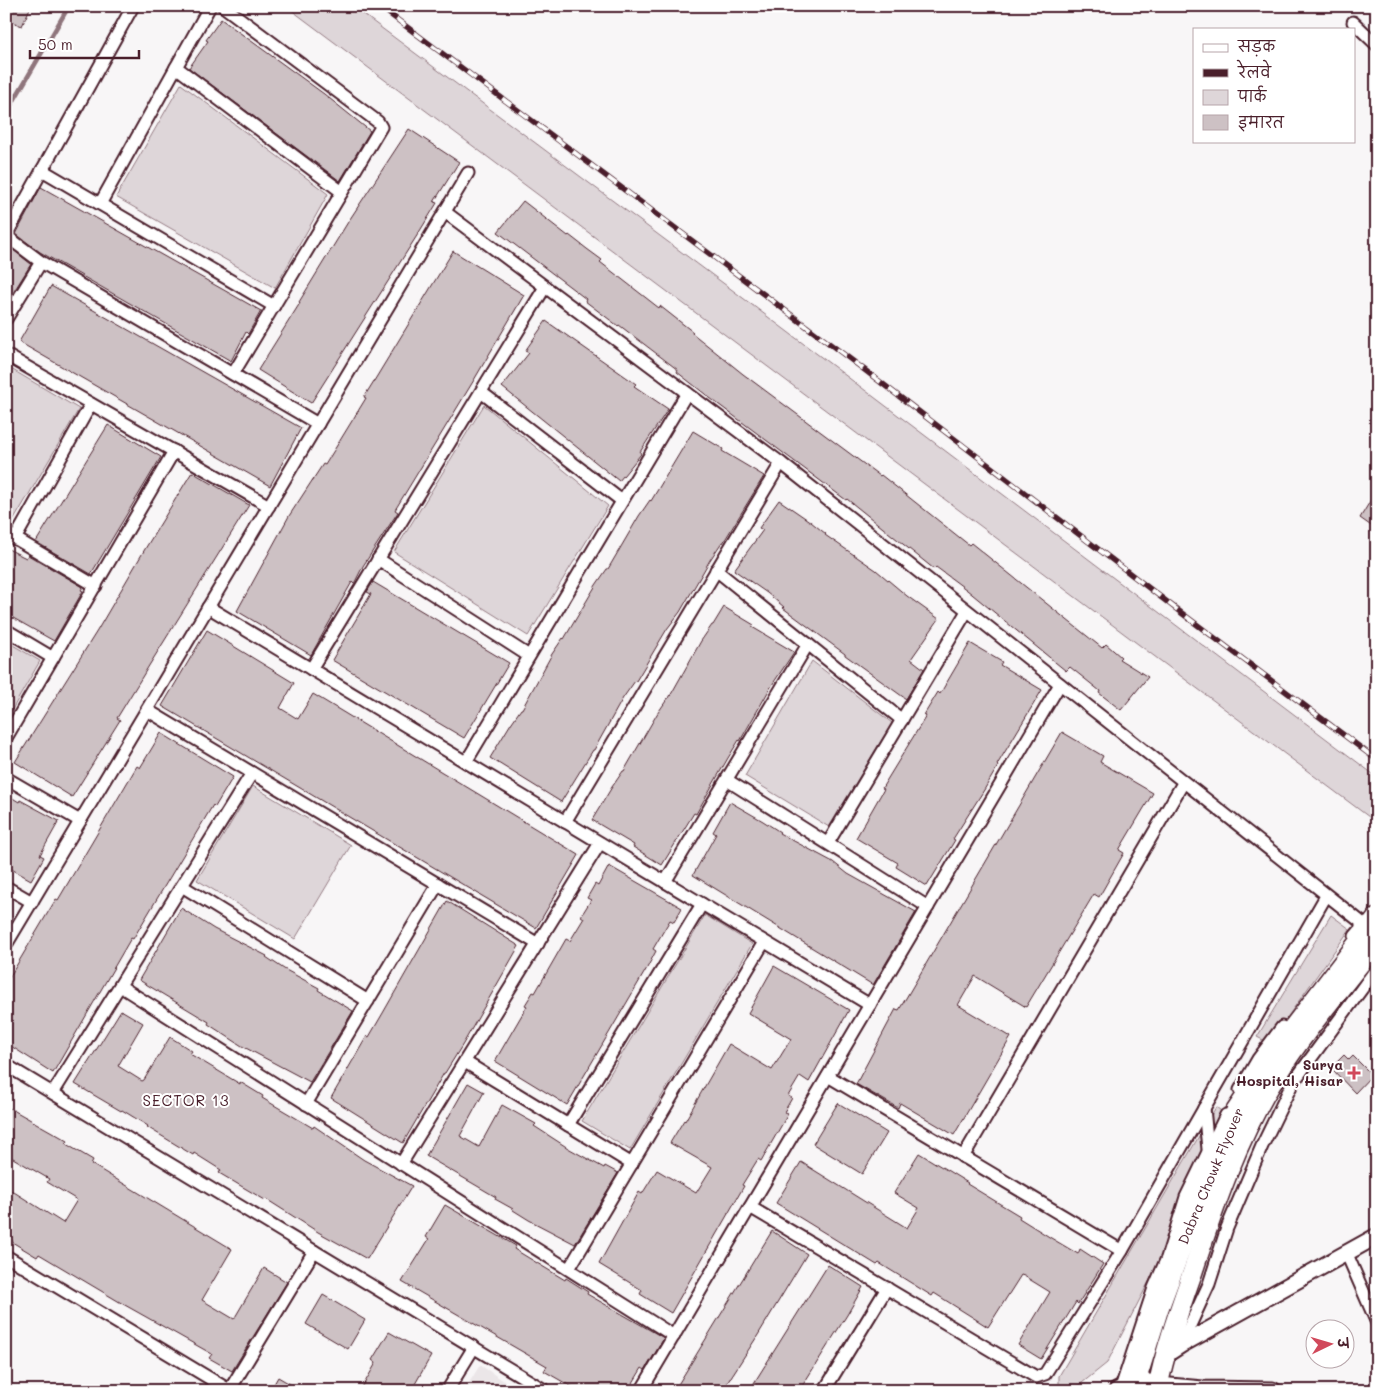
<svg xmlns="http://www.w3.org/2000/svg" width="1383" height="1397" font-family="Mali,'Playpen Sans Deva',sans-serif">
<rect width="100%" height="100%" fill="#f8f6f7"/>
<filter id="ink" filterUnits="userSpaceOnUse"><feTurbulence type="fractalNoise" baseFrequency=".02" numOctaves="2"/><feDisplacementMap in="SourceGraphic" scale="10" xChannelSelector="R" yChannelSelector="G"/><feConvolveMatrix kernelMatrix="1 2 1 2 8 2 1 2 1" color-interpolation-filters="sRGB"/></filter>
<g filter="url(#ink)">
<path fill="#ebe6e8" d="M480,1365L519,1391H464Z"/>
<g fill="#ded6d9" stroke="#947a82">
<path d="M286,6H352L735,292L1377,777V823Z"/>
<path d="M181,84L328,194L275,288L116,197Z"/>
<path d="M6,366L79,409L12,523L6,520Z"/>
<path d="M484,405L608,506L528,636L394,552Z"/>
<path d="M6,641L40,661L6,720Z"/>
<path d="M812,661L892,723L829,827L745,776Z"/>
<path d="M253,786L351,845L295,939L197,880Z"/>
<path d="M705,915L752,944L630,1150L582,1121Z"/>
<path d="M1331,915L1350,929L1269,1043L1257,1037Z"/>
<path d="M1216,1107L1221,1111L1158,1264L1107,1363L1072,1391H1059V1376Z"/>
</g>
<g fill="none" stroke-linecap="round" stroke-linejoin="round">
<path stroke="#8f747b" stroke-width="4.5" d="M6,114L69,6"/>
</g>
<g fill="#cdc1c4" stroke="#4a1f2b">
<path d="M6,6H31L22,26L6,19Z"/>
<path d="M221,19L324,94L370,131L340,181L189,68L208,41L206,40Z"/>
<path d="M409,129L459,162L434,202L437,203L418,234L311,403L258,370L300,303L299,302L348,222Z"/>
<path d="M41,187L261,311L248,334L246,332L231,361L40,252L16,234Z"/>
<path d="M523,201L568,236L569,235L587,249L602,260L600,262L659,308L660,306L693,332L692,333L743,374L880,476L881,475L969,545L971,543L1102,648L1106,644L1121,657L1119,659L1148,677L1121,710L1099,693L1100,691L1070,667L1066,671L967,590L936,567L934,569L847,499L846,500L710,398L677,372L678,370L619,325L618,326L585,301L586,299L498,232Z"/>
<path d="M12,249L31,264L6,304V258Z"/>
<path d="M453,251L524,295L474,380L395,510L398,512L363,566L354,584L352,582L311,655L237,611L289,516L323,464L325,465L366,398L364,397L374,381Z"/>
<path d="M51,286L301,428L270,486L19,342Z"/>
<path d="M546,321L636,384L634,386L668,409L640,452L641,454L619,481L502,387L529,353L525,351Z"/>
<path d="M108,425L161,457L91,574L36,542Z"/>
<path d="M693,431L723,449L722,451L764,476L723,543L722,542L710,560L680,612L667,629L636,681H635L623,698L594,750H593L561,802L490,758L510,725L521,709H522L552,654L563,638L564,639L596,585L607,569H608L639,516L650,500L651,501Z"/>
<path d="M192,472L249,505L150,664L117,718L120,720L72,797L15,762L97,631L145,549Z"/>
<path d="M1377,490V530L1360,518Z"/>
<path d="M779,500L811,522L826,534L825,535L876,570L907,596L939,619L911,659L924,669L906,699L845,655V654L783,608L784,607L767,593L734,570L763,530L759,528Z"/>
<path d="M6,548L26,558L28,555L83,587L81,590L83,591L54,641L6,614Z"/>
<path d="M373,582L509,663L464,738L332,660L371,594L367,592Z"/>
<path d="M724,607L754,625L752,627L794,652L772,685L740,741L739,740L728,758L696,814L694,813L662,865L633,847L634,845L592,820L612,787L623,771H624L657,714L668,698H669L701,641L712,625H713Z"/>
<path d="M207,630L294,683L280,708L298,719L313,694L579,855L536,928L162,706Z"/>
<path d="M970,643L1002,662L1000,665L1042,690L997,765L998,766L984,790L953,839L955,840L927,886L896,867L898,863L856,838L884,789L882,788L926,716L924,715L938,692L940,694Z"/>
<path d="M1062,732L1103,756L1100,762L1153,793L1119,850L1124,853L1099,897L1094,894L1026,1007L975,976L958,1005L1011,1037L954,1135L900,1103L898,1108L856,1084L896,1009L899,1010Z"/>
<path d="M161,733L233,777L215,807L213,805L133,939L131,938L53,1073L6,1043V983L56,899L58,900L137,766L140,768Z"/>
<path d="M6,794L19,802L20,800L59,821L40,855L44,857L31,880L6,866Z"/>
<path d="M730,802L763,821L780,832L779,833L833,862L848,874L916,912L873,985L693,875L716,834L713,832Z"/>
<path d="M609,866L682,908L674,922L670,920L653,949L656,951L647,968L567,1105L495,1061L527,1006L525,1005L533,992L535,993L566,939L570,941L584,918L581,916L591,900L587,898L595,884L598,886Z"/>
<path d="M447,901L519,946L463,1044L445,1073H444L403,1143L331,1098L367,1036L369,1037L383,1013Z"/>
<path d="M181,908L214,929L267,956L266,957L284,969L319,988L318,990L353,1011L310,1082L242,1046L208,1024L209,1022L139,980Z"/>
<path d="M774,966L849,1010L809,1082L800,1076L788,1096L792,1098L784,1112L788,1114L761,1161L758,1159L742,1185L744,1186L671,1313L640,1294L642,1290L599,1264L639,1192L642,1194L657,1170L696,1193L712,1167L670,1143L684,1120L685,1121L729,1044L772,1070L791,1039L748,1013Z"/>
<path d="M121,1010L143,1023L118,1066L142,1081L144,1080L170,1037L192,1051L190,1054L240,1084V1082L263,1096L262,1098L313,1128L314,1126L364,1160L412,1186L367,1259L318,1232L266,1199L265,1200L241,1186L219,1173L221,1170L194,1153L193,1155L147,1127L148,1126L122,1110L121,1111L75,1084Z"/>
<path d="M1344,1055L1349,1060L1353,1056L1372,1075L1355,1093L1331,1068Z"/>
<path d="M468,1083L484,1092L460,1136L479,1147L502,1105L536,1124L534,1126L568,1148L604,1168L605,1166L618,1173L575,1244L529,1220L513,1210V1209L495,1199L496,1197L426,1156Z"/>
<path d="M838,1103L887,1133L862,1174L813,1144Z"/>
<path d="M6,1106L68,1141L66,1144L93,1160L91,1164L232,1249L202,1300L234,1319L264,1268L287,1282L232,1371L209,1358L212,1354L180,1336L123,1304L39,1254L37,1257L12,1242L13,1241L6,1236V1187L63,1223L77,1200L47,1182L49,1179L6,1154Z"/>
<path d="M919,1153L968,1183L967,1184L1020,1216L1019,1218L1051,1238L1078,1254L1080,1249L1103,1264L1078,1304L1076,1302L1041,1359L1018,1345L1050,1292L1024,1276L1021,1275L988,1327L934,1293L932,1296L879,1263L877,1265L776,1203L801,1162L907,1228L919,1208L894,1193Z"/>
<path d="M445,1205L516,1246L514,1249L565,1280L566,1278L588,1292L587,1294L664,1338L645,1370L642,1368L628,1391H579L544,1371L547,1366L402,1282L429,1239L426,1237Z"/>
<path d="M772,1231L807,1254L758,1335L722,1391H674Z"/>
<path d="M828,1265L863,1287L847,1315L799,1391H749Z"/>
<path d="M323,1295L365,1320L348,1349L306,1324Z"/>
<path d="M389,1332L431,1356L411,1391H360L376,1363L372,1360Z"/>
<path d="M278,1377L302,1391H270Z"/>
</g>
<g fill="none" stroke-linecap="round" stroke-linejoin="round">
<g stroke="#4a1f2b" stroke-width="15">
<g id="minor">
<path d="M133,6L9,230V238L41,262L318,424"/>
<path d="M223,6L378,122L381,127L233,374"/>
<path d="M1353,22L1377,45"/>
<path d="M176,67L342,192"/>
<path d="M42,170L274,306"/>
<path d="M100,204L210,6"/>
<path d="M445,212L781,463L1361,922V929L1355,936"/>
<path d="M6,319L41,262"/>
<path d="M6,355L269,506"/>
<path d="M481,392L622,501"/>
<path d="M6,533L96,586"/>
<path d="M15,539L91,404"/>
<path d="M378,559L529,656"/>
<path d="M716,570L902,720"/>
<path d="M208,607L870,1005"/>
<path d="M6,630L53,658"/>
<path d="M311,669L545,287"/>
<path d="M147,710L538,944"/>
<path d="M6,738L174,451"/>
<path d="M466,762L687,393"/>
<path d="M6,778L80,821"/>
<path d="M727,780L928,907"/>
<path d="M565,822L781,463"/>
<path d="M828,843L967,611"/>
<path d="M665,882L808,644"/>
<path d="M182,886L368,1001"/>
<path d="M6,887L32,902"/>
<path d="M6,945L468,173"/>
<path d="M120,986L674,1336"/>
<path d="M465,1062L632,1164"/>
<path d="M6,1065L546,1391"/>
<path d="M828,1076L1122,1251"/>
<path d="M1240,1090L1258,1059L1282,1027"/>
<path d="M53,1093L252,773"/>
<path d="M306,1104L438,884"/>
<path d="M1204,1108L1208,1149"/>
<path d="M568,1125L702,904"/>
<path d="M963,1157L1183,783"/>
<path d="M401,1164L600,843"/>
<path d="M750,1207L1036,1377L1045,1374L1122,1251L1326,896"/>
<path d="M1346,1252L1377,1323"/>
<path d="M6,1256L229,1390"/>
<path d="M569,1269L764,942"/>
<path d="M1181,1345L1209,1284L1227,1228L1262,1146L1292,1084L1377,968"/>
<path d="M1159,1383L1203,1387L1273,1388L1277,1391"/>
<path d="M1121,1388L1154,1288L1167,1258L1186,1197L1226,1115"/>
<path d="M229,1391L314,1251"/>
<path d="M447,1391L474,1347"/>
<path d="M641,1391L1060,684"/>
<path d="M824,1391L887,1288"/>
</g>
</g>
<g stroke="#4a1f2b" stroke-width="19">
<path id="tertiary" d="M1164,1356L1181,1345L1377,1236"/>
</g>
<g stroke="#4a1f2b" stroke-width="20">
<path id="secondary" d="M1117,1391L1136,1382L1159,1383"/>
</g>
<g stroke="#4a1f2b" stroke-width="22">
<g id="primary">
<path d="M1133,1391L1159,1308L1199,1200L1236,1111L1285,1038L1377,918"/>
<path d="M1157,1391C1165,1349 1179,1311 1193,1271C1215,1204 1237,1139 1274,1079C1304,1031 1342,987 1377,942"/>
</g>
</g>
<use href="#minor" stroke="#fff" stroke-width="11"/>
<use href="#tertiary" stroke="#fff" stroke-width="15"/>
<use href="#secondary" stroke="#fff" stroke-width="16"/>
<use href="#primary" stroke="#fff" stroke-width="19"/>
<g stroke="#4a1f2b" stroke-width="5.5">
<path id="rail" d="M379,6L866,371L1175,608L1377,760"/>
</g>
<use href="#rail" stroke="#fff" stroke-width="4" stroke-dasharray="11" stroke-linecap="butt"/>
</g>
</g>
<path fill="#d1495b" stroke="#fff" stroke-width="2" d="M1351.5 1065.5h5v5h5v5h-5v5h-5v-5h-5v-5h5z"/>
<g text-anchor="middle" stroke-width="4" stroke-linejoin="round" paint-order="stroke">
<g font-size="14" font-weight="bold" fill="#4a1f2b" stroke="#fff" text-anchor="end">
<text x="1343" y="1070">Surya<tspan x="1343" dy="16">Hospital, Hisar</tspan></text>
</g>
<g font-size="14" fill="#4a1f2b" stroke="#fff">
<text transform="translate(1211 1176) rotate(-67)" y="5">Dabra Chowk Flyover</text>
</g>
<g font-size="15" letter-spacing="1" fill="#4a1f2b" stroke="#fff">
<text x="186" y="1106">SECTOR 13</text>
</g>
</g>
<rect width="1383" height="1397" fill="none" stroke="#fff" stroke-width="25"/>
<rect x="12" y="12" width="1358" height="1372" fill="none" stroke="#4a1f2b" stroke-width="2" filter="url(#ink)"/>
<rect x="1193" y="28" width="162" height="115" fill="#ffffff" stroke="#b7a5aa"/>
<rect x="1203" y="44" width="25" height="8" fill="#ffffff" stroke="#b7a5aa"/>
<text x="1238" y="52" font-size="15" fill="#4a1f2b">सड़क</text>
<rect x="1203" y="69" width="25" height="8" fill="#4a1f2b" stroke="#b7a5aa"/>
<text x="1238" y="78" font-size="15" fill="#4a1f2b">रेलवे</text>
<rect x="1203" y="90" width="25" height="15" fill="#ded6d9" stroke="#b7a5aa"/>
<text x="1238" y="102" font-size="15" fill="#4a1f2b">पार्क</text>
<rect x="1203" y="115" width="25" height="15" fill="#cdc1c4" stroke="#b7a5aa"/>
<text x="1238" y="128" font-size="15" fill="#4a1f2b">इमारत</text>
<g transform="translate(1330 1344) rotate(85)"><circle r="24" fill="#ffffff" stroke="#b7a5aa"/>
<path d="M0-4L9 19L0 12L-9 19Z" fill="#d1495b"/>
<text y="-8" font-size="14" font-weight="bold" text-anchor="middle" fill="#4a1f2b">उ</text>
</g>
<path d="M30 50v8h109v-8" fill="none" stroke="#4a1f2b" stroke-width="2.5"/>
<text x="38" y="50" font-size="15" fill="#4a1f2b" stroke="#ffffff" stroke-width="4" paint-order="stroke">50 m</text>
</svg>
